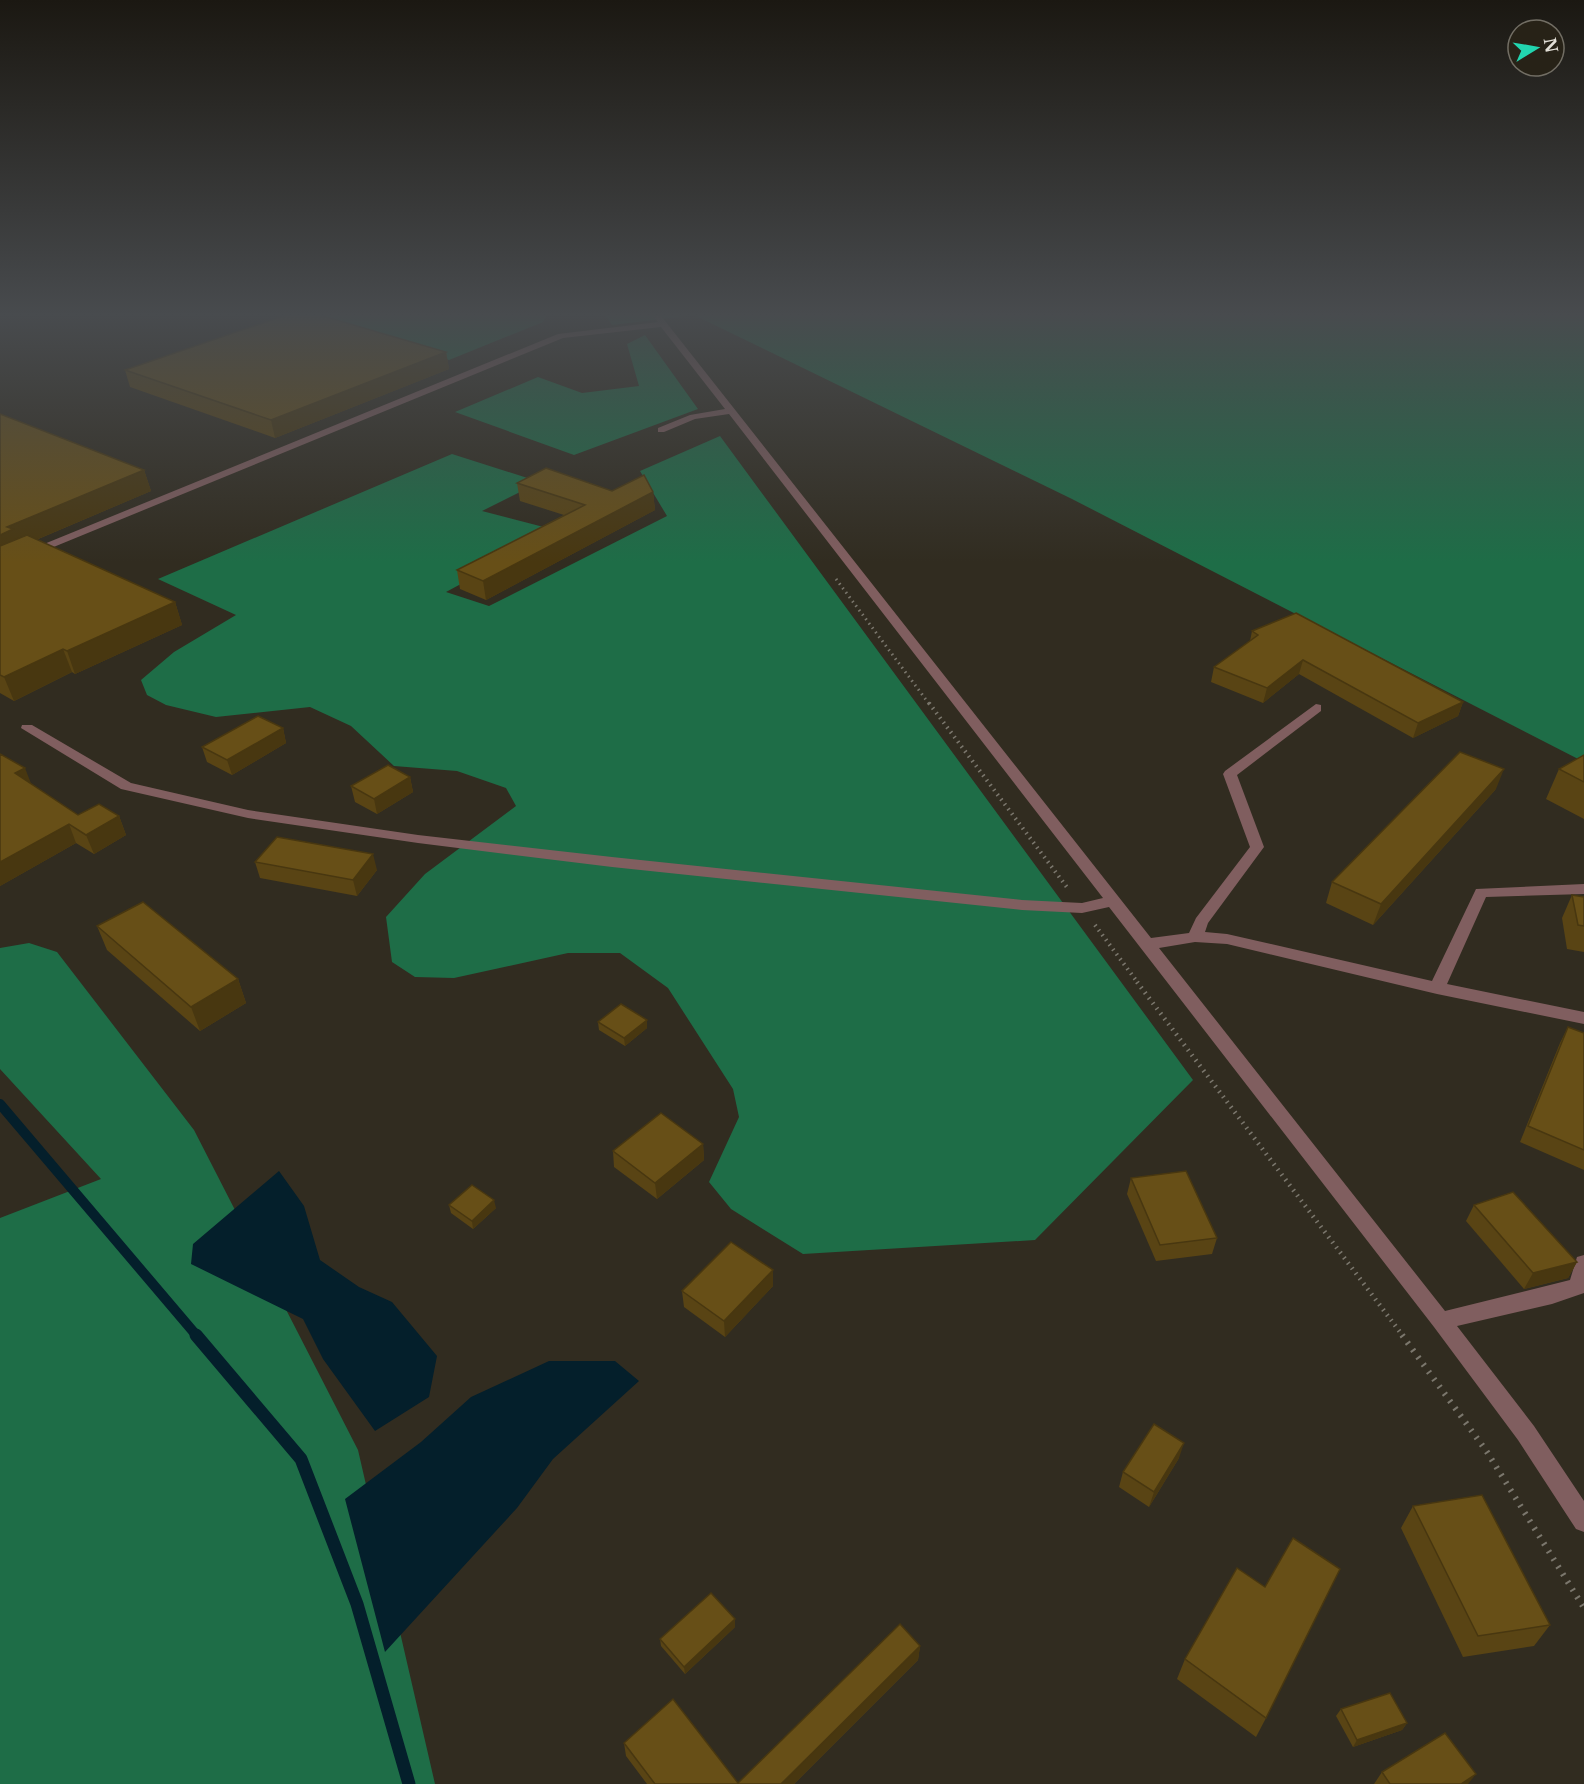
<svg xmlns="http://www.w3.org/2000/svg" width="1584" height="1784" font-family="'Libre Baskerville',serif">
<rect width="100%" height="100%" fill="#312c20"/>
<g fill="#1e6d47">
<path d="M309,312H548L543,322L449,360Z"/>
<path d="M603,312H1584V762L1072,499L694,315L612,325Z"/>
<path d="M645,335L698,409L574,455L455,412L538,377L582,393L639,386L627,344Z"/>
<path d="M720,436L1193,1080L1035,1240L803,1254L731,1209L709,1182L739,1117L733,1089L668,988L620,953H568L454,978L415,977L392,962L386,917L425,874L516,806L506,788L457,771L394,766L351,726L310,707L216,717L166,705L147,695L141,680L174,652L236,615L158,579L452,454L540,482L482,511L559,531L446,592L489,606L667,516L640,471Z"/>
<path d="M29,943L57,952L194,1130L358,1450L435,1784H0V1218L101,1179L0,1069V948Z"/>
</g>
<g fill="#041f2b">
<path d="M279,1171L304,1206L320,1260L359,1287L392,1302L437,1356L429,1397L375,1431L323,1359L303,1319L191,1264L193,1244Z"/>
<path d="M549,1361H615L639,1381L553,1459L517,1508L385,1652L345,1499L421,1442L471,1397Z"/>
</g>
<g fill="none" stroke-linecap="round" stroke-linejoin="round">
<path stroke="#041f2b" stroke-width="10" d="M0,1104L197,1336"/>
<path stroke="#041f2b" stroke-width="13" d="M196,1335L301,1459L357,1604L409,1784"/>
<path stroke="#7b776d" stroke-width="3" stroke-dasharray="1.5 4" stroke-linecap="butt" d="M836,579L930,705"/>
<g stroke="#7b776d" stroke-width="4" stroke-dasharray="1.5 4.5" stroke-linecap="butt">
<path d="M929,703L1069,890"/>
<path d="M1095,925L1138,983"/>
</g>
<path stroke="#7b776d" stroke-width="4.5" stroke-dasharray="1.5 5" stroke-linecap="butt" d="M1137,982L1403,1336"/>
<path stroke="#7b776d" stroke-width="6" stroke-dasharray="2 7" stroke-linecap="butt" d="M1402,1335L1487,1452L1584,1608"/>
<path fill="#805e5f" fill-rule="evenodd" d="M650,312H658L1151,938L1189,933L1196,918L1250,847L1223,774L1225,771L1316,704L1321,705V711L1237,775L1264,847L1208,923L1205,932L1227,934L1432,981L1476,889L1584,884V894L1486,897L1447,984L1584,1012V1024L1437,994L1227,944L1195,942L1159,948L1445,1311L1570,1280L1577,1257L1584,1255V1293L1552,1304L1457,1326L1534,1426L1584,1501V1532L1576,1529L1518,1440L1434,1327L1109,907L1082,913L1022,910L612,867L418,843L248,818L121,789L21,728L22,725H32L131,783L248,810L418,835L612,857L1022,900L1082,903L1103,898L729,414L695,419L664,432H658V428L690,415L725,409L661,327L563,338L0,569V562L558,334L658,322Z"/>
</g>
<g fill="#594414">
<path d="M446,352L449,369L275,438L130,387L125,370Z"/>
<path d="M0,414L144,470L151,491L36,540L175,602L182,625L75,674L72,672L14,701L0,693Z"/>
<path d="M517,483L612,491L653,492L655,510L486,600L460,589L457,570L564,515L520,501Z"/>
<path d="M1252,631L1463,702L1458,716L1413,738L1299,674L1263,703L1211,682L1214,667L1250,641Z"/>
<path d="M283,728L286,743L232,775L207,762L202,747Z"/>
<path d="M0,754L31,784L78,815L119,816L126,835L94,854L76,843L0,886Z"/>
<path d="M1584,755V819L1546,799L1559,769Z"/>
<path d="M410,777L413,792L377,814L355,802L351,786Z"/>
<path d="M1496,789L1373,925L1326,903L1332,882Z"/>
<path d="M255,862L377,870L357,896L260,878Z"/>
<path d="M1572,895L1584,897V952L1567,949L1562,918Z"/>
<path d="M97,926L238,979L246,1003L200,1031L107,950Z"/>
<path d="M647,1020V1028L625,1046L599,1030L598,1022Z"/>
<path d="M1568,1027L1584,1033V1170L1520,1142L1560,1043Z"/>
<path d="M703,1144L704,1160L657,1199L614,1167L613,1151Z"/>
<path d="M1131,1178L1217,1238L1212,1254L1156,1261L1127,1194Z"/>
<path d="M449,1205L496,1208L473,1229L451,1213Z"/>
<path d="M1474,1205L1577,1262L1568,1278L1524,1289L1466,1221Z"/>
<path d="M773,1270V1286L725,1337L684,1307L682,1291Z"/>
<path d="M1179,1458L1149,1507L1119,1487L1123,1472Z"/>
<path d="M1413,1506L1550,1625L1534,1646L1463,1657L1401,1528Z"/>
<path d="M735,1627L685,1674L661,1646L660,1639Z"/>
<path d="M920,1646L918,1660L794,1784H647L626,1756L624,1743L738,1783Z"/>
<path d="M1185,1659L1266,1718L1256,1737L1177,1679Z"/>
<path d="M1341,1709L1407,1723L1402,1730L1353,1747L1336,1716Z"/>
<path d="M1382,1772L1468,1784H1374Z"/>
</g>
<g fill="#483710">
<path d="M446,352L449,369L275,438L271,420Z"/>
<path d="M144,470L151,491L19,547L0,560V535L7,527Z"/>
<path d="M653,492L655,510L486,600L483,581Z"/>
<path d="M175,602L182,625L75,674L67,651Z"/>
<path d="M63,649L72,672L14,701L4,677Z"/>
<path d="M1303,660L1299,674L1263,703L1267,688Z"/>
<path d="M1463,702L1458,716L1413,738L1418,723Z"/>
<path d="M283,728L286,743L232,775L227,760Z"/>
<path d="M25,768L32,786L15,773Z"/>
<path d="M1504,769L1496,789L1373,925L1381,904Z"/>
<path d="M410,777L413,792L377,814L374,799Z"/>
<path d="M119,816L126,835L94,854L86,835Z"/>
<path d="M69,824L76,843L0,886V862Z"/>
<path d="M373,854L377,870L357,896L353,880Z"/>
<path d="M238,979L246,1003L200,1031L191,1007Z"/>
<path d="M647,1020V1028L625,1046L624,1038Z"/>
<path d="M703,1144L704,1160L657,1199L655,1183Z"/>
<path d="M494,1200L496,1208L473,1229L472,1221Z"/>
<path d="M1577,1262L1568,1278L1524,1289L1533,1273Z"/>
<path d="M773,1270V1286L725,1337L724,1321Z"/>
<path d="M1184,1443L1179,1458L1149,1507L1154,1492Z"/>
<path d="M735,1619V1627L685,1674L684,1667Z"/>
<path d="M920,1646L918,1660L794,1784H781Z"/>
<path d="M1407,1723L1402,1730L1353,1747L1357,1740Z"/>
<path d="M1476,1774L1468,1784H1461Z"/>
</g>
<g fill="#674f17" stroke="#483710" stroke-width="1.5">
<path d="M295,312H309L446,352L271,420L125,370Z"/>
<path d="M0,414L144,470L7,527L13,529L0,535Z"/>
<path d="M546,468L612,491L644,475L653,492L483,581L457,570L585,505L517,483Z"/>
<path d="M27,535L175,602L67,651L63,649L4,677L0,675V546Z"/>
<path d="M1296,613L1463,702L1418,723L1303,660L1267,688L1214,667L1258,635L1252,631Z"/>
<path d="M258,716L283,728L227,760L202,747Z"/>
<path d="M1460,752L1504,769L1381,904L1332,882Z"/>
<path d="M0,754L25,768L15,773L78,815L99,804L119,816L86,835L69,824L0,862Z"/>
<path d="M1584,755V782L1559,769Z"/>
<path d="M388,765L410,777L374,799L351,786Z"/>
<path d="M277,837L373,854L353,880L255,862Z"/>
<path d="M1572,895L1584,897V926L1578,925Z"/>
<path d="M143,902L238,979L191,1007L97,926Z"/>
<path d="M621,1004L647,1020L624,1038L598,1022Z"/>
<path d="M1568,1027L1584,1033V1150L1528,1126Z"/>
<path d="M661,1113L703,1144L655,1183L613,1151Z"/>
<path d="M1186,1171L1217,1238L1160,1245L1131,1178Z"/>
<path d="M472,1185L494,1200L472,1221L449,1205Z"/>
<path d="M1513,1192L1577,1262L1533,1273L1474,1205Z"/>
<path d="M731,1242L773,1270L724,1321L682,1291Z"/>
<path d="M1154,1424L1184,1443L1154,1492L1123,1472Z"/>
<path d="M1482,1495L1550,1625L1478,1636L1413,1506Z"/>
<path d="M1293,1538L1340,1569L1266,1718L1185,1659L1237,1568L1265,1587Z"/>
<path d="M711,1593L735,1619L684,1667L660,1639Z"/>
<path d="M900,1624L920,1646L781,1784H655L624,1743L673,1699L738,1783Z"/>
<path d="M1390,1693L1407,1723L1357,1740L1341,1709Z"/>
<path d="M1445,1733L1476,1774L1461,1784H1390L1382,1772Z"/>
</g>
<linearGradient id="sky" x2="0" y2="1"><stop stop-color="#1b1812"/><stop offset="0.56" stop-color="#484b4e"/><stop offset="1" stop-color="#484b4e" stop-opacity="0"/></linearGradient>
<rect width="1584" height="562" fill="url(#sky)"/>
<g transform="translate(1536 48) rotate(79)"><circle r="28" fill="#272217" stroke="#726e64" stroke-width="1.5"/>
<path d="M0-4.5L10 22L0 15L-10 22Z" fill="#22d5af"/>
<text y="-9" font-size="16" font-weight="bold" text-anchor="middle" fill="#e3e0d8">N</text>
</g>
</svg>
